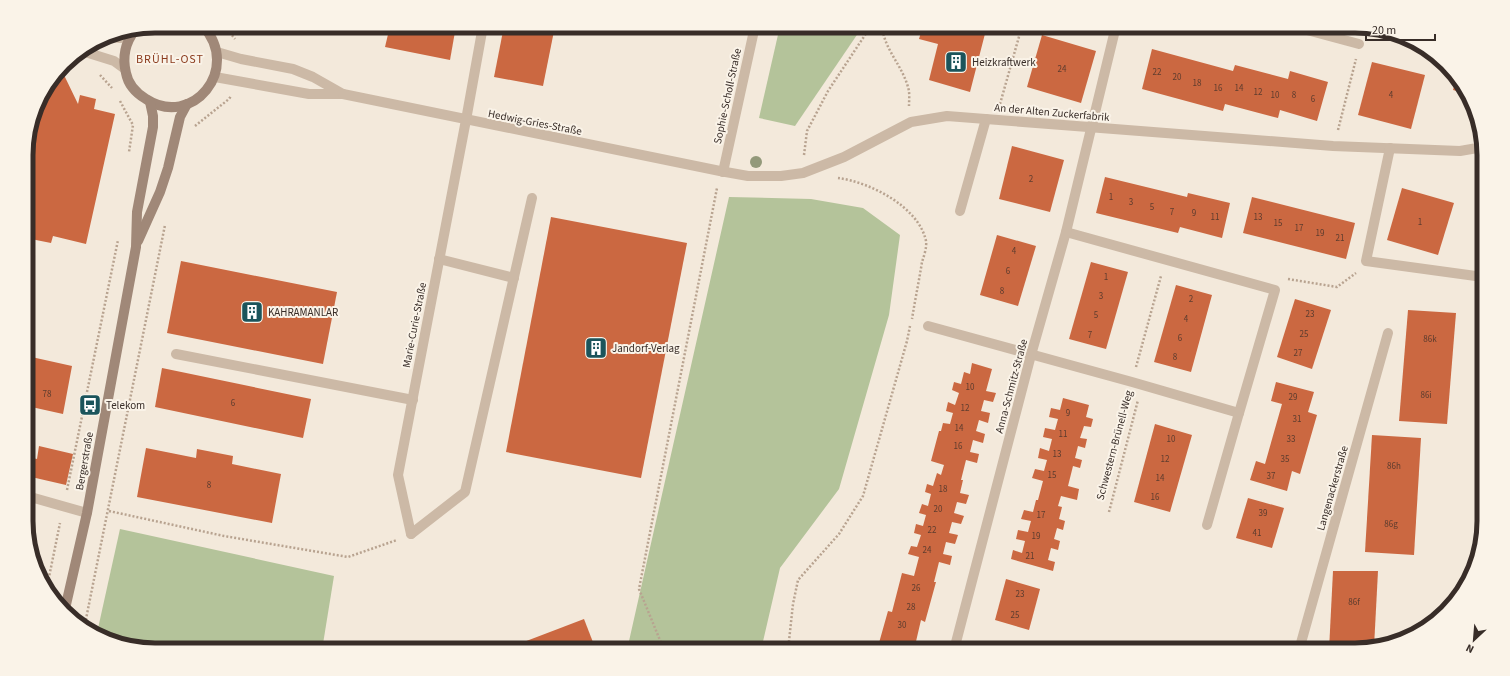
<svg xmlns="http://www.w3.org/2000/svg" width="1510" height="676" font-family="'Source Sans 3',sans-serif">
<rect width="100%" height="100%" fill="#f3e9db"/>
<g fill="#b4c39a">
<path d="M780,26H863L795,126L759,118Z"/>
<path d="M729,197L811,199L863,208L900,235L889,315L839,489L780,568L761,650H627Z"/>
<path d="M120,529L334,576L322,650H155L106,640L97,633Z"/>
</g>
<g fill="#cb6841">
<path d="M279,26H301L300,31Z"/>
<path d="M390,26H456L450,60L385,47Z"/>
<path d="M504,26H555L543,86L494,77Z"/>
<path d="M923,26H987L970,92L929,80L938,44L919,39Z"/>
<path d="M1042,35L1096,51L1081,103L1027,87Z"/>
<path d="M1152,49L1233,71L1235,65L1288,79L1290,71L1328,82L1317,121L1280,110L1278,118L1225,104L1223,111L1142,89Z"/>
<path d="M1372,62L1425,75L1411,129L1358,115Z"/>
<path d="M64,75L78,104L80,95L96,99L94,109L115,114L86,244L53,236L51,243L26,238V146L39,98L52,81Z"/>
<path d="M1457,76L1464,93L1453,90Z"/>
<path d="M1012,146L1064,160L1050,212L999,199Z"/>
<path d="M1105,177L1187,197L1188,193L1230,203L1222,238L1180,227L1178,233L1096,213Z"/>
<path d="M1402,188L1454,203L1438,255L1387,240Z"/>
<path d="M1252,197L1355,223L1346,259L1243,233Z"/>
<path d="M551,217L687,243L641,478L506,452Z"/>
<path d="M997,235L1036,246L1018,306L980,295Z"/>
<path d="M181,261L337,292L323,364L167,333Z"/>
<path d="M1091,262L1128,272L1106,349L1069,339Z"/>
<path d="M1176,285L1212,295L1191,372L1154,362Z"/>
<path d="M1295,299L1331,310L1312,369L1277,357Z"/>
<path d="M1408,310L1456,313L1447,424L1399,421Z"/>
<path d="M27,356L72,366L63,414L27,406Z"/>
<path d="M972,363L992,369L986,391L996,393L993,402L984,400L981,411L990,413L988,423L979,420L976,431L985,434L983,443L973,440L970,452L979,454L977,463L966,460L961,480H963L960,493L969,495L966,504L957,502L954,513L964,516L961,524L952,522L949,533L958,535L955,544L946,542L943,554L952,556L950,565L939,562L934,582H936L925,622L921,620L914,650H877L888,611L892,612L902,573L914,576L919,557L908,554L911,546L917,547L921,535L914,533L916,524L923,526L926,515L919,513L922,504L928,506L931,494L925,492L927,484L933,486L937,473L941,475L944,465L931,461L939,431H941L943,423L950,424L953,413L946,411L948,402L955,405L959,393L952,390L954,382L961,384L964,372L970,374Z"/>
<path d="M162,368L311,399L303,438L155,407Z"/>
<path d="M1276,382L1314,392L1308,412L1317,415L1300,474L1292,471L1287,491L1250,480L1256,461L1265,464L1282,404L1271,401Z"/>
<path d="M1063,398L1089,405L1086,417L1093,419L1091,427L1084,426L1080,438L1087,439L1085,448L1078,446L1075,458L1082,460L1080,468L1073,466L1068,486L1079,489L1077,500L1061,496L1058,506L1062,507L1059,519L1065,521L1063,530L1057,528L1054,539L1060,541L1058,550L1051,548L1048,560L1055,562L1053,571L1011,559L1013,550L1022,553L1025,541L1016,539L1018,530L1028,532L1031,521L1021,519L1024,510L1033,512L1036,500H1038L1043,481L1032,478L1035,469L1044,471L1047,460L1038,458L1040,448L1049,451L1052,439L1043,437L1045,428L1055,430L1058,419L1049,417L1051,408L1060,410Z"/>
<path d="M1155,424L1192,435L1170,512L1134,502Z"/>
<path d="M1372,435L1421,438L1414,555L1365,552Z"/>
<path d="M39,446L73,454L66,485L27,476L28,457L37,459Z"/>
<path d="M146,448L196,458L197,449L233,456L232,464L281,474L272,523L137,497Z"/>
<path d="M1248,498L1284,508L1272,548L1236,538Z"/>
<path d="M27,504L34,506L27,524Z"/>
<path d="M1333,571H1378L1374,647L1363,650H1329Z"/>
<path d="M1006,579L1040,589L1029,630L995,620Z"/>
<path d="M584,619L596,650H503Z"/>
<path d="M1219,641L1248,649L1247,650H1216Z"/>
<path d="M1003,643L1022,649V650H1001Z"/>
<path d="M1126,643L1146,649L1145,650H1124Z"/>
</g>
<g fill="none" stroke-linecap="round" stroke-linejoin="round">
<g stroke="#b8a390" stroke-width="2.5" stroke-dasharray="2 2" stroke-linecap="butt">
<path d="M882,26C884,49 902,65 908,87C910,93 909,100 909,106"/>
<path d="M227,29L235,39"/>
<path d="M100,75L112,88"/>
<path d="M120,101L133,125L129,152"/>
<path d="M1000,104L1022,26"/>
<path d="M195,126L229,99L231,96"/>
<path d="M1338,130L1356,59"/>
<path d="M804,155L807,131L828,91L871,26"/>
<path d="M838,178C870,182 919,207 926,241C927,247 924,256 922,262C919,281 915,300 912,319"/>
<path d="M1288,279L1337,287L1356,273"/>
<path d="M1136,367L1161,276"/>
<path d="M67,490L118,240"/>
<path d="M109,511L224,536L348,557L397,540"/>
<path d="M1109,512L1138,400"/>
<path d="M47,587L60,523"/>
<path d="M85,624L165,225"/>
<path d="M664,650L639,589L717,188"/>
<path d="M788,650L793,604L798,580L839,534L863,496L907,341L910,326"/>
</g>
<g stroke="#ccb9a6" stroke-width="10">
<path d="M466,120L483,26"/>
<path d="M960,211L986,119"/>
<path d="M439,259L514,278"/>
<path d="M176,354L413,400"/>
<path d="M27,496L87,513"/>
<path d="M411,534L465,492L532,198"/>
</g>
<g stroke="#ccb9a6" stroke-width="10">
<path d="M1292,26L1359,44"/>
<path d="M105,36L120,38L129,37"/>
<path d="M82,51L114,61L125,69"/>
<path d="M215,77L309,94H343L313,77L293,69L241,59L217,52"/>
<path d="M343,94L720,171L748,176H781L803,173L844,157L911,122L947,116L1333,146L1460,151L1483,147"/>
<path d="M1390,148L1366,261L1483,277"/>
<path d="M723,172L755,26"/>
<path d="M1066,232L1275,290L1239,413"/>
<path d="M928,326L1132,382L1239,413L1207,525"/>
<path d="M411,534L398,475L466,120"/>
<path d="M954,650L1031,355L1066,232L1116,26"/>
<path d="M1299,650L1388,333"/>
</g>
<g stroke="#a08878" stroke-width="10">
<path d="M135,30C125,43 122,57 126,73C128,84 136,93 146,99C192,129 242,69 203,26"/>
<path d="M138,241L160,192L168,168L180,117L187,104"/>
<path d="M65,609L87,513L136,247L137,212L153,127V116L150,102"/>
</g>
</g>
<circle fill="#93997a" cx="756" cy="162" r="6"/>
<defs>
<g id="building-square" transform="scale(1.15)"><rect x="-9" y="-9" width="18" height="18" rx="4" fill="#1b545b" stroke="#faf3e8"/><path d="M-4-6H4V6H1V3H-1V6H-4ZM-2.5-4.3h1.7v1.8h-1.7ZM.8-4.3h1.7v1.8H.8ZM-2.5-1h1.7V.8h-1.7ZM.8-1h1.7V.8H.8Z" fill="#fff"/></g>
<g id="bus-square" transform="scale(1.15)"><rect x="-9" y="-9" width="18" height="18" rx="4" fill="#1b545b" stroke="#faf3e8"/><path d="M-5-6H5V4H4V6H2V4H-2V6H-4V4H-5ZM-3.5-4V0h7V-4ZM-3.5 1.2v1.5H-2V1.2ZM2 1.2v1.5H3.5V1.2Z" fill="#fff"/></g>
</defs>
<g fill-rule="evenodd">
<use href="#building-square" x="956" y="62"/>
<use href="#building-square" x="252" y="312"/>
<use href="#building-square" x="596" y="348"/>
<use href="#bus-square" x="90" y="405"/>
</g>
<g text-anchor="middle" stroke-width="4" stroke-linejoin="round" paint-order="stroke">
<g font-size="9" fill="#5d3c2e">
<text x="1062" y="72">24</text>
<text x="1157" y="75">22</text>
<text x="1177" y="80">20</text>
<text x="1197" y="86">18</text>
<text x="1218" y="91">16</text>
<text x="1239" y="91">14</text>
<text x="1258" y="95">12</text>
<text x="1275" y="98">10</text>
<text x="1294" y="98">8</text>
<text x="1391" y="98">4</text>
<text x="1313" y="102">6</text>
<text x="1031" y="182">2</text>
<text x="1111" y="200">1</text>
<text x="1131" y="205">3</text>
<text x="1152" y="210">5</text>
<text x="1172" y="215">7</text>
<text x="1194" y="216">9</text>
<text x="1215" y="220">11</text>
<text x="1258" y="220">13</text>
<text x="1420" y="225">1</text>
<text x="1278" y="226">15</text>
<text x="1299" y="231">17</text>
<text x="1320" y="236">19</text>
<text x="1340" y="241">21</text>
<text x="1014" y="254">4</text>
<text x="1008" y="274">6</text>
<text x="1106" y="280">1</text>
<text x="1002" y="294">8</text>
<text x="1101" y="299">3</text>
<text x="1191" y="302">2</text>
<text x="1310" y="317">23</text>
<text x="1096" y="318">5</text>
<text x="1186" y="322">4</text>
<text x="1304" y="337">25</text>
<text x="1090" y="338">7</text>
<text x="1180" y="341">6</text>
<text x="1430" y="342">86k</text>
<text x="1298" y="356">27</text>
<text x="1175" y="360">8</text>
<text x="970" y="390">10</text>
<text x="47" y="397">78</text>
<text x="1426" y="398">86i</text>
<text x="1293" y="400">29</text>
<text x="233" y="406">6</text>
<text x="965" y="411">12</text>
<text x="1068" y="416">9</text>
<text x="1297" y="422">31</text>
<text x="959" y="431">14</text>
<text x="1063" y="437">11</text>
<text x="1171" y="442">10</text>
<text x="1291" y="442">33</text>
<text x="958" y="449">16</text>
<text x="1057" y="457">13</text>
<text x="1165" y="462">12</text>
<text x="1285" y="462">35</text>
<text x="1394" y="469">86h</text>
<text x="1052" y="478">15</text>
<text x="1271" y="479">37</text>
<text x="1160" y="481">14</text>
<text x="209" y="488">8</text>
<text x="943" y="492">18</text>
<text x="1155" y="500">16</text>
<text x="938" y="512">20</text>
<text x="1263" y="516">39</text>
<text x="1041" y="518">17</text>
<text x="1391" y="527">86g</text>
<text x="932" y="533">22</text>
<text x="1257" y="536">41</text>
<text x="1036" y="539">19</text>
<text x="927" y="553">24</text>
<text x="1030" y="559">21</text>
<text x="916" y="591">26</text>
<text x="1020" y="597">23</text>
<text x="1354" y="605">86f</text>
<text x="911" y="610">28</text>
<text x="1015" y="618">25</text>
<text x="902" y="628">30</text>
</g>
<g font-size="11" fill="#382d28" stroke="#faf3e8" text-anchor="start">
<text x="972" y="66">Heizkraftwerk</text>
<text x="268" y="316">KAHRAMANLAR</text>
<text x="612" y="352">Jandorf-Verlag</text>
<text x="106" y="409">Telekom</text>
</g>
<g font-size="11" fill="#382d28" stroke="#faf3e8">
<text transform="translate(727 96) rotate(-78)" y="4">Sophie-Scholl-Straße</text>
<text transform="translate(1052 112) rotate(5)" y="4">An der Alten Zuckerfabrik</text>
<text transform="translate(535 122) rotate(11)" y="4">Hedwig-Gries-Straße</text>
<text transform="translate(414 325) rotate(-79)" y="4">Marie-Curie-Straße</text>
<text transform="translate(1011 386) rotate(-75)" y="4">Anna-Schmitz-Straße</text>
<text transform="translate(1114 445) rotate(-75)" y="4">Schwestern-Brünell-Weg</text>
<text transform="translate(84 461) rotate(-80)" y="4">Bergerstraße</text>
<text transform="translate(1332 488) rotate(-74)" y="4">Langenackerstraße</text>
</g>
<g font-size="12" letter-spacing="1" fill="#8b3b1d" stroke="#faf3e8">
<text x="170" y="63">BRÜHL-OST</text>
</g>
</g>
<path d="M0 0H1510V676H0ZM155 33H1355A122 122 0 0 1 1477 155V521A122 122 0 0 1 1355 643H155A122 122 0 0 1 33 521V155A122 122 0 0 1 155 33Z" fill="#faf3e8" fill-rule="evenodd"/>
<path fill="none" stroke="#382d28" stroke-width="5" d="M155 33H1355A122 122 0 0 1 1477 155V521A122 122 0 0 1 1355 643H155A122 122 0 0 1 33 521V155A122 122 0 0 1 155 33Z"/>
<g transform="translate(1474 640) rotate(206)" stroke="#faf3e8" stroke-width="3" paint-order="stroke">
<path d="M0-3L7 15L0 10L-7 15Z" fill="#382d28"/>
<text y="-6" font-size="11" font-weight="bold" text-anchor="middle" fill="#382d28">N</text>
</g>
<path d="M1366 34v6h69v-6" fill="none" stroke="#382d28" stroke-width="2"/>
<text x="1372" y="34" font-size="12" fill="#382d28" stroke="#faf3e8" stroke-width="3" paint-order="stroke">20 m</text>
</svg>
